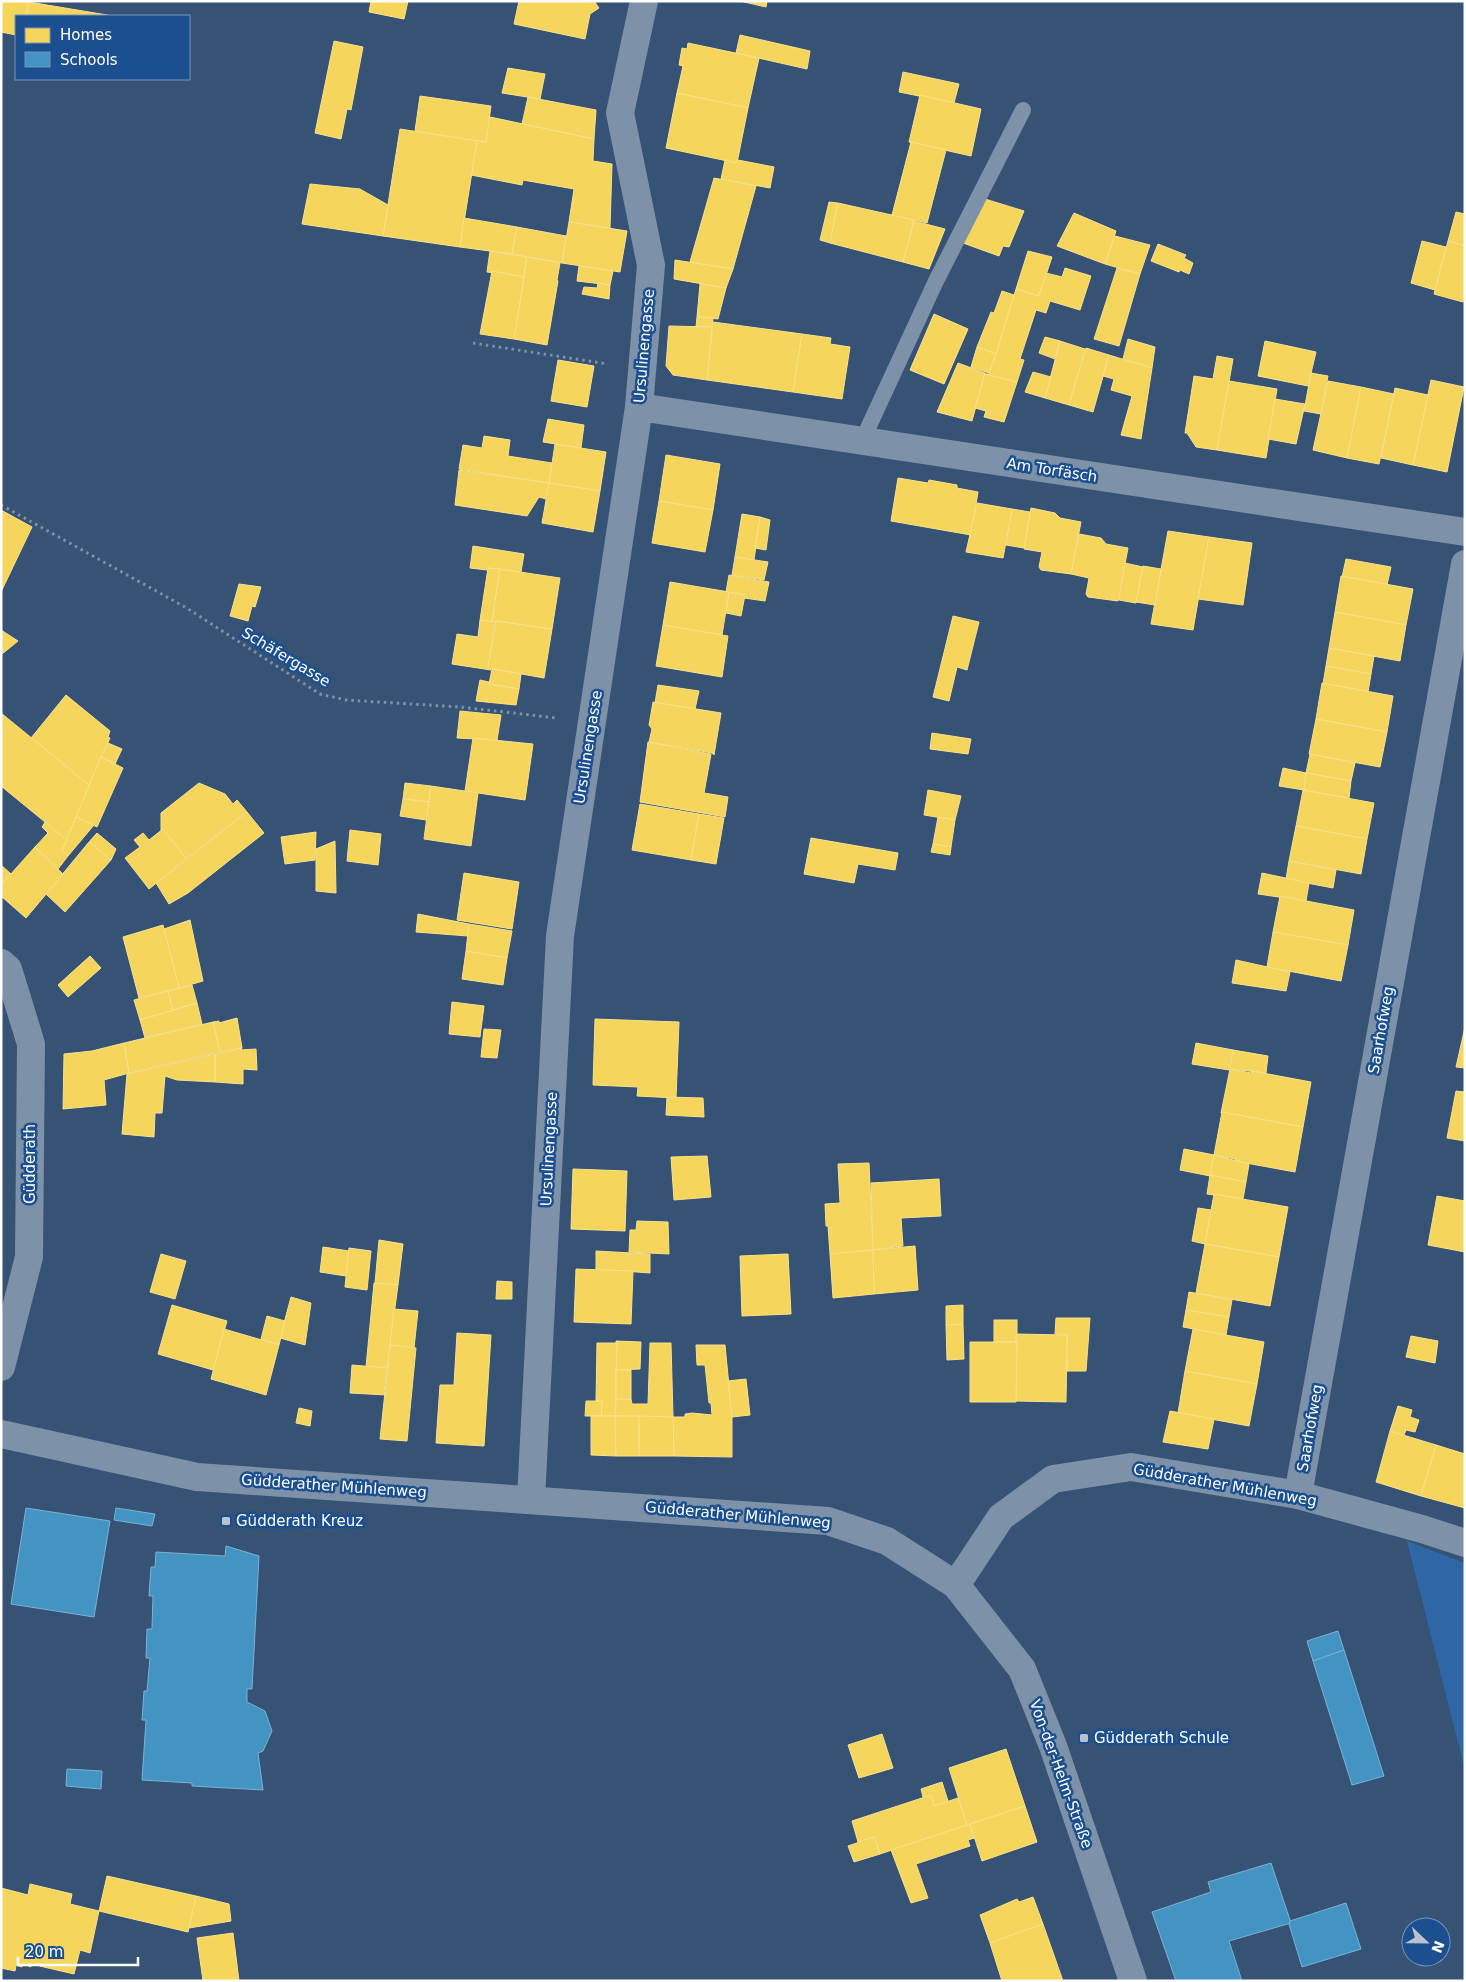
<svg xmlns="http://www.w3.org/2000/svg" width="1466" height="1982" font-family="'DejaVu Sans',sans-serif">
<rect width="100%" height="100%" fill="#365274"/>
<path fill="#2f66a5" d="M1407,1541L1465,1563V1770Z"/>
<g fill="#f6d55c" stroke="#f9e28d">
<path d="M1,1L29,2L26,16H16V35L1,32Z"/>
<path d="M371,1H408L404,19L369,12Z"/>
<path d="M519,1H594L599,8L590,14L585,39L514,24Z"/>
<path d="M740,1H767L766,7Z"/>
<path d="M29,2L113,16H26Z"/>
<path d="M740,35L810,51L807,69L736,53Z"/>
<path d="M334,41L363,47L351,110L347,109L341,139L315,133Z"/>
<path d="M688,43L759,58L748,108L677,93L683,66L679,65L682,48L687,49Z"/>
<path d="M508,68L545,74L540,99L502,93Z"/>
<path d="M903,72L959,84L954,103L899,92Z"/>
<path d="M677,93L748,108L737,163L666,148Z"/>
<path d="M920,95L981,109L971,156L909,142Z"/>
<path d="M420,96L491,106L486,142L415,131Z"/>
<path d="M528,97L596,110L594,139L522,124Z"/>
<path d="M490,117L594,139L593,161L612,164L610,228L569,222L574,189L523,180L522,185L471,175L477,141L486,142Z"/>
<path d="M400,129L477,141L460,247L383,236Z"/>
<path d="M911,142L946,150L927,223L892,215Z"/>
<path d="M725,160L737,163L738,160L774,167L770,188L721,179Z"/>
<path d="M714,178L756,186L733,269L690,262Z"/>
<path d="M310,184L360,189L388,205L383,236L302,224Z"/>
<path d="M985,199L1024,211L1009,247L1003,246L999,256L963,243Z"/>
<path d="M829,202L838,203L830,243L820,240Z"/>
<path d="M838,203L914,220L903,262L830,243Z"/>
<path d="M1456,212L1465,214V246L1448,241Z"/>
<path d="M1074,213L1116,231L1105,264L1057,246Z"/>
<path d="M464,218L517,227L512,254L460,247Z"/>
<path d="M914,221L945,229L929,269L903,262Z"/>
<path d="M569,222L627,231L620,272L562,263Z"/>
<path d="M517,227L566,236L562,263L512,254Z"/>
<path d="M1115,236L1150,245L1140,274L1105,264Z"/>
<path d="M1422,241L1446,247L1435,290L1411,283Z"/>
<path d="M1448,241L1465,246V296L1463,302L1434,294Z"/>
<path d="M1158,244L1186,255L1184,258L1193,263L1189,274L1180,270L1179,272L1151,261Z"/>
<path d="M490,251L527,257L524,277L487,272Z"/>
<path d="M1028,251L1052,257L1039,296L1016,289Z"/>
<path d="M527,257L560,263L557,280L558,281L547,345L514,339Z"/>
<path d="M675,260L733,269L726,288L674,279Z"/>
<path d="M579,266L613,271L610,285L577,281Z"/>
<path d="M1065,268L1091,276L1080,310L1050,301L1046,313L1036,310L1020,359L1024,360L1017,382L985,374H989L1016,289L1039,296L1046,273L1062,277Z"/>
<path d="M1117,268L1140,274L1119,346L1094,339Z"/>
<path d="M492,271L524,277L514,339L480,334Z"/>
<path d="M598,283L610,285L609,299L582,294L584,287L597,288Z"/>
<path d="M700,284L726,288L718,319L697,317Z"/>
<path d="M1002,291L1014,295L996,354L977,347L991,312L994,313Z"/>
<path d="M934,314L968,329L944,384L910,370Z"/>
<path d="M697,317L713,318L712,327H696Z"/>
<path d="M713,322L802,334L793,392L707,380Z"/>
<path d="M669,326L712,327L707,380L673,375L666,366Z"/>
<path d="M802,334L831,338L830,344L850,347L842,399L793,392Z"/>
<path d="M1045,337L1060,341L1055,359L1039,353Z"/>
<path d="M1128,339L1155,347L1152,368L1123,359Z"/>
<path d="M1060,341L1085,349L1069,405L1045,398Z"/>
<path d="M1265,341L1316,352L1308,386L1258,376Z"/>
<path d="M977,347L996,354L989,373L971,367Z"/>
<path d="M1086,348L1109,355L1093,412L1069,405Z"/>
<path d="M1109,355L1152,368L1141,439L1121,435L1132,396L1111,390L1114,379L1103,376Z"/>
<path d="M1217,356L1233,359L1217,450L1196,447L1187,433H1185L1194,376L1213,379Z"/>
<path d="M558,360L594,366L587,407L551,401Z"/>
<path d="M958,363L985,373L972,421L937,412Z"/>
<path d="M1033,372L1051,377L1045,398L1025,392Z"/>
<path d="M1311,373L1328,376L1321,414L1304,411Z"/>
<path d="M985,374L1017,382L1004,422L984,417L986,411L975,408Z"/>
<path d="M1431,380L1464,387L1447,472L1413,465Z"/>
<path d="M1229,381L1277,389L1266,458L1217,450Z"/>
<path d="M1328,381L1361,387L1347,458L1313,450Z"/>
<path d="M1361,387L1394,394L1379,464L1347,458Z"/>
<path d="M1395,388L1428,395L1413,465L1381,458Z"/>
<path d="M1275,399L1305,404L1296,444L1268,439Z"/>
<path d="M548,419L584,425L581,448L543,442Z"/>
<path d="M484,436L510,440L508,456L552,463L549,483L459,469L463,445L482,448Z"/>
<path d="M555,444L606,452L600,491L549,483Z"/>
<path d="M666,455L720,464L713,510L659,501Z"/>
<path d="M459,470L549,483L546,499L539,497L527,516L455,505Z"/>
<path d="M898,478L928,483L929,480L957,485V488L978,492L971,535L891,521Z"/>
<path d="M549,483L600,491L593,532L542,523Z"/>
<path d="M659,501L713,510L705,552L652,543Z"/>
<path d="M977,503L1012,509L1003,558L966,552Z"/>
<path d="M1031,508L1055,513L1060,518L1081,522L1071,574L1041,570L1039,567L1042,552L1024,549Z"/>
<path d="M1012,509L1030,512L1024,548L1006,545Z"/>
<path d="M1,510L32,527L1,592Z"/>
<path d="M742,514L760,517L754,560L735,557Z"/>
<path d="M760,517L770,520L766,550L755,548Z"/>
<path d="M1168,531L1209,537L1193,630L1151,624Z"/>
<path d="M1079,534L1101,538L1106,544L1128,548L1118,601L1088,597L1086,594L1089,578L1071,574Z"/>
<path d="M1209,537L1252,543L1243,605L1198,599Z"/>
<path d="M473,546L524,554L521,572L488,568L487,570L470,568Z"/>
<path d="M735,557L768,562L764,580L732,575Z"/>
<path d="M1346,559L1391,567L1387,585L1342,577Z"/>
<path d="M1125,563L1143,567L1136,603L1119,600Z"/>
<path d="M1143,566L1161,569L1155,605L1136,602Z"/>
<path d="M488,568L500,569L492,622L480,620Z"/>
<path d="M500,569L560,578L552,629L492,622Z"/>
<path d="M729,575L769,582L765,601L744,598L745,595L726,592Z"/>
<path d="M1341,576L1413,589L1406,625L1335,612Z"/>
<path d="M670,582L729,592L722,635L663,625Z"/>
<path d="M239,584L261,587L255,607L252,606L248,621L230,616Z"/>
<path d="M729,592L745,595L741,616L726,613Z"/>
<path d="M1335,612L1406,625L1400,661L1329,648Z"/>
<path d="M953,616L979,622L967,670L957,667L949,701L933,697Z"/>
<path d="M480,620L495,622L488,668L491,670L452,664L457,634L478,637Z"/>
<path d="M496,621L552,629L544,678L488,668Z"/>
<path d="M663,625L728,636L722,677L656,666Z"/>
<path d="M1,630L18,641L2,654H1Z"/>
<path d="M1329,648L1374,656L1371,674L1326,666Z"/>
<path d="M1326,666L1371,674L1368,692L1323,684Z"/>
<path d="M492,669L521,674L519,689L489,684Z"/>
<path d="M480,680L489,682V684L519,689L516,705L476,701Z"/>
<path d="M1322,683L1393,696L1387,732L1316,719Z"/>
<path d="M658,685L699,691L695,709L655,703Z"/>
<path d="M66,695L110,731L108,737L110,738L89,785L31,738Z"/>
<path d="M653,702L721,713L714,755L712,753L649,742L652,729L649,725Z"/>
<path d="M460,711L501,715L497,740L457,738Z"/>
<path d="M1,713L89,785L67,840L1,786Z"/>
<path d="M1316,719L1387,732L1380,767L1309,754Z"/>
<path d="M932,733L971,739L968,754L930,749Z"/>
<path d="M473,738L533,744L525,800L465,791Z"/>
<path d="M648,742L711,754L704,793L728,797L725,817L640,802Z"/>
<path d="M108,743L122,749L115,764L101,757Z"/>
<path d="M1310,754L1355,763L1351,781L1306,773Z"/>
<path d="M101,757L123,768L97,827L76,817Z"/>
<path d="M1283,768L1306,773L1304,790L1279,786Z"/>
<path d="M1306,773L1351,781L1349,798L1304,790Z"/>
<path d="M199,783L225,794L233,804L237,800L247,812L186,859L163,829L161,831V813Z"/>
<path d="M405,783L431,786L429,802L403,799Z"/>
<path d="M431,786L478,793L471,846L424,839Z"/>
<path d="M928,790L961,796L955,820L924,815Z"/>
<path d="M1303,790L1374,803L1367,839L1296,826Z"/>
<path d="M403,799L429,802L426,820L400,816Z"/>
<path d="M640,804L699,814L691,860L632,850Z"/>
<path d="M247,812L264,833L188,893L169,904L156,883Z"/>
<path d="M699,814L724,818L716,864L691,860Z"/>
<path d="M76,817L94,825L68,856L62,850Z"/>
<path d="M938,817L955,820L951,847L933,844Z"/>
<path d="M45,822L67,840L62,850L68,856L58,869L35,847L48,833L42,827Z"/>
<path d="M1296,826L1367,839L1361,874L1289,861Z"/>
<path d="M163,829L186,859L149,889L125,858L140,847L134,840L143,833L149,840Z"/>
<path d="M350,830L381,834L378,865L347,861Z"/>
<path d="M316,832L315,860L285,864L281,837Z"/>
<path d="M97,833L116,849L111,860L89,842Z"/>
<path d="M811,838L898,853L895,870L858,864L854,883L804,874Z"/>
<path d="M335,841L336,893L316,891V849Z"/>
<path d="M89,842L111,860L65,912L46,894Z"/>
<path d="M933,844L951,847L950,855L931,852Z"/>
<path d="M35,847L63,874L26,918L1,896V885Z"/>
<path d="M1289,861L1336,870L1333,888L1286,879Z"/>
<path d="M1,865L11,874L1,885Z"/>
<path d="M464,873L519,882L512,929L457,920Z"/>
<path d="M1262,873L1309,883L1306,901L1258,894Z"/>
<path d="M1280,896L1354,910L1348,945L1273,932Z"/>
<path d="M418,914L469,924L468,936L416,932Z"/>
<path d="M190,920L203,981L179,988L164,929Z"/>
<path d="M469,924L512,931L507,958L466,951Z"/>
<path d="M163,925L179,988L139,998L123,937Z"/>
<path d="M1273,932L1348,945L1341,981L1267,967Z"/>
<path d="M466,951L507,958L503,985L462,979Z"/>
<path d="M90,956L101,968L68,997L58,985Z"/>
<path d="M1236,960L1290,972L1286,991L1232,983Z"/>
<path d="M192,985L197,1003L173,1010L168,991Z"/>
<path d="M168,991L173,1011L140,1020L134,1000Z"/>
<path d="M452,1002L484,1006L480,1037L449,1034Z"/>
<path d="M197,1003L202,1024L145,1038L140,1020Z"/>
<path d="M237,1018L242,1048L220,1052L213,1022L219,1021V1023Z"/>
<path d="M595,1019L679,1022L676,1098L637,1096L638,1087L593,1085Z"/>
<path d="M213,1022L220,1052L129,1073L124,1043Z"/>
<path d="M1465,1027V1068L1456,1067Z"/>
<path d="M484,1029L501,1030L497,1058L481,1057Z"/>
<path d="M124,1043L129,1073L104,1080L106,1105L63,1109L64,1054L92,1051Z"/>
<path d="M1196,1043L1233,1050L1229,1070L1192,1064Z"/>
<path d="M242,1048L241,1050L256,1049L257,1070L243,1069V1084L215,1082V1054Z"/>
<path d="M1233,1050L1268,1056L1266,1073L1230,1069Z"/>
<path d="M215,1054V1082L177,1080L165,1076L162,1113H155L154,1137L122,1134L127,1074Z"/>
<path d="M1230,1069L1251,1073L1252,1071L1311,1082L1303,1127L1221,1113Z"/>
<path d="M1456,1091L1465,1092V1141L1447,1138Z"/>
<path d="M667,1097L703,1098L704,1117L666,1115Z"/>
<path d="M1222,1112L1303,1127L1295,1172L1235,1161V1159L1214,1155Z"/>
<path d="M1184,1149L1214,1155L1210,1176L1180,1170Z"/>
<path d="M1214,1155L1249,1164L1246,1182L1210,1175Z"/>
<path d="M707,1156L711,1197L674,1200L671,1157Z"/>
<path d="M869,1163L873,1250L830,1254L828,1226H826L825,1204L840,1203L838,1164Z"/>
<path d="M573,1169L627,1171L625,1231L571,1229Z"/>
<path d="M1210,1175L1246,1182L1243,1199L1207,1194Z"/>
<path d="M939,1179L941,1216L901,1218L903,1246L873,1250L871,1183Z"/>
<path d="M1214,1194L1288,1207L1279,1257L1205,1244Z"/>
<path d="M1437,1196L1465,1201V1252L1428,1245Z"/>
<path d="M1198,1208L1211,1210L1205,1244L1192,1241Z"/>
<path d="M637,1221L668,1222L669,1254L629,1252L630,1230H636Z"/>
<path d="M379,1240L403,1244L398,1285L375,1283Z"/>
<path d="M1205,1244L1279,1257L1270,1306L1196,1293Z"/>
<path d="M915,1246L918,1290L874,1294L873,1250Z"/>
<path d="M323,1247L349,1251L346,1276L320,1272Z"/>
<path d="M349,1248L371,1251L367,1290L345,1287Z"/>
<path d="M873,1250L874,1294L833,1298L830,1254Z"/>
<path d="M596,1251L650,1254V1273L596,1269Z"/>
<path d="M161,1254L186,1261L175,1299L150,1292Z"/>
<path d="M788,1254L791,1314L742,1316L740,1256Z"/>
<path d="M576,1269L633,1271L631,1324L574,1322Z"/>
<path d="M497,1281L512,1282V1299H496Z"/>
<path d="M374,1283L398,1285L387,1368L366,1367Z"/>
<path d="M1189,1292L1232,1300L1229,1317L1186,1310Z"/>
<path d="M291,1297L311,1303L305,1345L280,1338Z"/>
<path d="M172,1305L227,1321L213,1370L158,1354Z"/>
<path d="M963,1305V1324L946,1325V1306Z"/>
<path d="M394,1309L418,1311L414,1348L390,1345Z"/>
<path d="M1186,1310L1229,1317L1226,1335L1183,1327Z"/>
<path d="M267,1316L285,1321L279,1345L261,1339Z"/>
<path d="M1056,1318H1090L1086,1371H1067V1335L1055,1334Z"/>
<rect x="994" y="1320" width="23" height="22"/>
<path d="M963,1324L964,1359L947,1360L946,1325Z"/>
<path d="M224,1329L279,1345L266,1395L211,1379Z"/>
<path d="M1193,1329L1264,1342L1257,1384L1185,1371Z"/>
<path d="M457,1333L491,1335L484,1446L436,1443L440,1385H454Z"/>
<path d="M1016,1334L1067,1335L1066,1402L1016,1401Z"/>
<path d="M1411,1336L1438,1341L1435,1363L1406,1357Z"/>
<path d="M616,1341L641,1342L640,1369L616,1370Z"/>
<path d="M970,1342H1017L1016,1402H970Z"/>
<path d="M597,1343H617L615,1416H601L602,1401H596Z"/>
<path d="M650,1343H671L673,1417L615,1416L616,1399H631L632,1404H648Z"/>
<path d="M390,1345L416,1348L407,1441L380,1439Z"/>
<path d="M696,1345H725L732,1417V1457L674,1456L673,1417H685V1414L692,1413L712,1415L711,1403H709L705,1365H697Z"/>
<path d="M352,1365L387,1368L384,1393H386V1395L350,1393Z"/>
<rect x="616" y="1370" width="15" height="29"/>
<path d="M1185,1371L1257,1384L1249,1426L1178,1413Z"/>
<path d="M746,1379L750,1415L732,1417L728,1381Z"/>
<path d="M586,1401H602L601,1416H585Z"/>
<path d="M1398,1406L1412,1410L1410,1417L1419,1420L1415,1432L1406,1430L1404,1435L1390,1431Z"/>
<path d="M299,1408L312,1411L310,1426L296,1423Z"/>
<path d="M1170,1411L1214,1419L1208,1449L1163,1442Z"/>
<path d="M591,1416H615L616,1456L591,1455Z"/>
<path d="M615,1416H639V1456H616Z"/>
<path d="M639,1416L673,1417L674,1456H639Z"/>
<path d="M1390,1431L1436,1445L1421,1496L1376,1482Z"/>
<path d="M1436,1445L1465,1454V1508L1421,1496Z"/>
<path d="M882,1734L893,1768L859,1778L848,1745Z"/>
<path d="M1006,1749L1025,1806L967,1825L949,1768Z"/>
<path d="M942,1782L948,1801L934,1806L931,1795L923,1797L921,1789Z"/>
<path d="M931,1795L934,1806L958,1798L967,1825L880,1854L874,1837L858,1842L852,1821Z"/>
<path d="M1025,1806L1037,1842L982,1861L970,1824Z"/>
<path d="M970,1824L974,1838L968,1840L970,1846L916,1864L928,1898L911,1903L891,1850Z"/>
<path d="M874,1837L880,1854L854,1862L848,1846Z"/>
<path d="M107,1876L196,1896L188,1932L99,1911Z"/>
<path d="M30,1884L72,1894L70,1904L99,1911L90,1953L80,1950L74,1974L31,1964V1967L23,1964L22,1967L16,1965L15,1971L1,1968V1888L28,1895Z"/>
<path d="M196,1896L229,1904L231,1921L189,1928Z"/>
<path d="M1033,1897L1043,1924L990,1943L980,1915L1017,1899L1019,1902Z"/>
<path d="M1043,1924L1063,1981H1002L990,1943Z"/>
<path d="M233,1933L239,1981H203L197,1938Z"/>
</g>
<g fill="#4393c3" stroke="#7bb3d5">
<path d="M26,1508L110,1521L94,1617L11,1604Z"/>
<path d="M116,1508L155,1514L152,1526L114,1520Z"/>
<path d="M226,1546L259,1556L252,1689H247V1702L265,1711L272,1731L263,1751L258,1753L263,1790L192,1786V1783L142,1780L146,1720H142L144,1691H147L150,1658H146L147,1629H152L153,1596H149L151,1567H155L156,1552L225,1556Z"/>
<path d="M1338,1631L1344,1650L1313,1661L1307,1641Z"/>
<path d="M1344,1650L1384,1776L1352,1785L1313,1661Z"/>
<path d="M67,1769L102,1771L101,1789L66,1786Z"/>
<path d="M1271,1863L1291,1923L1229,1941L1242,1981H1176L1152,1912L1211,1892L1208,1882Z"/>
<path d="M1346,1903L1361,1949L1302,1967L1289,1924L1290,1921Z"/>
</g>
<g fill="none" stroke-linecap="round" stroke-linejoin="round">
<g stroke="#7d92a8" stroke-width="3" stroke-dasharray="2.5 4" stroke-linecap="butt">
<path d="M473,343L608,364"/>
<path d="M1,505L185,607L320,694L346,700L460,707L557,718"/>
</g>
<path stroke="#7d92a8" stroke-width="16" d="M862,441L936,281L1023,110"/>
<g stroke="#7d92a8" stroke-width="28">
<path d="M639,407L1465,532"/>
<path d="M1,963L8,969L31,1044L29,1257L1,1367"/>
<path d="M1,1434L197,1477L828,1521L887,1541L956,1585L1022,1669L1053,1746L1133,1981"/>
<path d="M1298,1495L1465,564"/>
<path d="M531,1499L560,936L639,407L651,265L620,113L644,1"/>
<path d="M956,1585L1001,1517L1053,1479L1131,1467L1298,1495L1422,1529L1465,1543"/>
</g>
</g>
<g fill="#b9c2ce" stroke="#1b4f8f" stroke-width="2">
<rect x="221" y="1516" width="10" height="10" rx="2.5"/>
<rect x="1079" y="1733" width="10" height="10" rx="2.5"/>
</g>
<g text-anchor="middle" stroke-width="5" stroke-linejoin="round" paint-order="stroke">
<g font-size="15" fill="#fff" stroke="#1b4f8f">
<text transform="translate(644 346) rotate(-85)" y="5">Ursulinengasse</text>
<text transform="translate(1052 470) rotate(9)" y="5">Am Torfäsch</text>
<text transform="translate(286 657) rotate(31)" y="5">Schäfergasse</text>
<text transform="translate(588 747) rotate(-81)" y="5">Ursulinengasse</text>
<text transform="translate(1381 1030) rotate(-80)" y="5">Saarhofweg</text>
<text transform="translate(549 1149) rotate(-87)" y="5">Ursulinengasse</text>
<text transform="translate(30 1164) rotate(-90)" y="5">Güdderath</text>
<text transform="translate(1310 1428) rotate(-80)" y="5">Saarhofweg</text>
<text transform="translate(1225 1485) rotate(10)" y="5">Güdderather Mühlenweg</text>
<text transform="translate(334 1486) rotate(4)" y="5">Güdderather Mühlenweg</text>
<text transform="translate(738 1515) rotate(5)" y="5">Güdderather Mühlenweg</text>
<text transform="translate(1061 1774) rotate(70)" y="5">Von-der-Helm-Straße</text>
</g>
<g font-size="15" fill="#fff" stroke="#1b4f8f" text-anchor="start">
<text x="236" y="1526">Güdderath Kreuz</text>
<text x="1094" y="1743">Güdderath Schule</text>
</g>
</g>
<rect width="1466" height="1982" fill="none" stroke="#ffffff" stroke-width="5"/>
<rect x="15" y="15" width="175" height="65" fill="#1b4f8f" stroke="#7695bc"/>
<rect x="25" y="28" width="25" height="15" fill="#f6d55c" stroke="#7695bc"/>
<text x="60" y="40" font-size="15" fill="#ffffff">Homes</text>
<rect x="25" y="52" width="25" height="15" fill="#4393c3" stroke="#7695bc"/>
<text x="60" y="65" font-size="15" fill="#ffffff">Schools</text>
<g transform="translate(1426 1942) rotate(112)"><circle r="24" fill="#1b4f8f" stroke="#7695bc"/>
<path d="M0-4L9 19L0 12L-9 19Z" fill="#b9c2ce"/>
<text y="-8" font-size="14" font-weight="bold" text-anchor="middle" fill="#ffffff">N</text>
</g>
<path d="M18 1957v8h120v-8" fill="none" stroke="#ffffff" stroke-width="2.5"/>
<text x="25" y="1957" font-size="15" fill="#ffffff" stroke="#1b4f8f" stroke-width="4" paint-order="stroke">20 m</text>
</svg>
